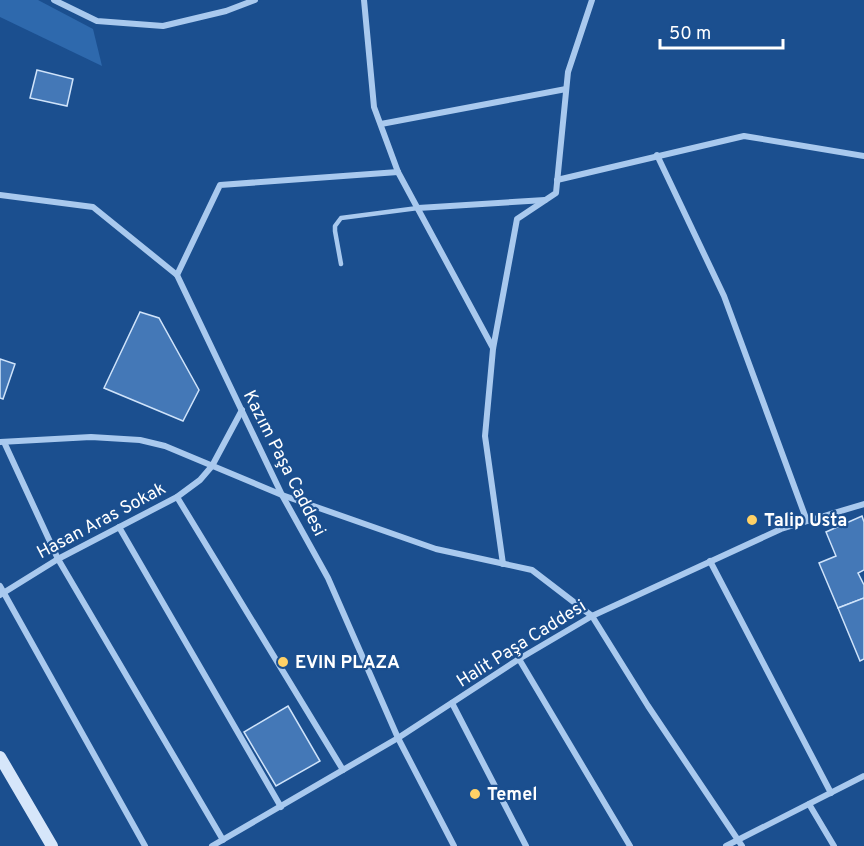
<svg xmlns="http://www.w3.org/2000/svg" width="864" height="846" font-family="Overpass,sans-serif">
<rect width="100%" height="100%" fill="#1b4f8f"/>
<path fill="#2e69ad" d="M0,0H38L93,29L102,66L0,17Z"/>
<g fill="#4478b7" stroke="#cfe3fa" stroke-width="1.5">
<path d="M37,70L73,79L67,106L30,98Z"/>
<path d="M140,312L159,318L199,390L183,421L104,388Z"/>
<path d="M0,359L15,364L3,399L0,398Z"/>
<path d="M862,516L864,522V570L858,573L864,585V598L838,608L819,563L836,556L826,532Z"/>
<path d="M864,598V659L860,661L838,608Z"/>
<path d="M288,706L320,761L276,786L244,732Z"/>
</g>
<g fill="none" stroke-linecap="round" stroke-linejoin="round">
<path stroke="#a9c9ee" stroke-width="4.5" d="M341,264L335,231V226L341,218L418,208"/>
<g stroke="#a9c9ee" stroke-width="6">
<path d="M54,0L97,21L163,26L226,11L255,0"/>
<path d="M364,0L374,107L398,172L493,348"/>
<path d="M381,124L566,89"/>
<path d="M657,155L724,296L807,521"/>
<path d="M557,180L744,136L864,156"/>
<path d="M0,195L93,207L177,275L282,495L328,578L398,738L454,846"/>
<path d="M418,208L545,200"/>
<path d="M177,275L220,185L398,172"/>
<path d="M0,442L91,437L140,440L165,446L282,495L436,549L532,570L592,616L648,706L742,846"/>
<path d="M4,442L58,559L223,840"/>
<path d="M177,497L343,770"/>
<path d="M119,527L281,807"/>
<path d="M710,561L831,793"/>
<path d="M503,564L485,436L493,349L517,219L556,193L568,72L592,0"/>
<path d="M0,586L145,846"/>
<path d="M0,595L58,559L177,497L200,480L212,466L242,410"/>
<path d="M519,659L630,846"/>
<path d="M452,703L526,846"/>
<path d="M809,804L834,846"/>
<path d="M212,846L398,738L519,659L592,616L781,529L864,504"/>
<path d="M726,846L864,776"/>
</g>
<path stroke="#d6e6fa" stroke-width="12" d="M0,757L52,846"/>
</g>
<g fill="#ffd166" stroke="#1b4f8f" stroke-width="2">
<circle cx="752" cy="520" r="6"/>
<circle cx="283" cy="662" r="6"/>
<circle cx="475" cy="794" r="6"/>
</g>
<g text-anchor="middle" stroke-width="4.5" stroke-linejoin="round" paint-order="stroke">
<g font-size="18" fill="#fff" stroke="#1b4f8f">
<text transform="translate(285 463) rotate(63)" y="6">Kazım Paşa Caddesi</text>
<text transform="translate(101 520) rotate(-28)" y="6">Hasan Aras Sokak</text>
<text transform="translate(521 643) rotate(-32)" y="6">Halit Paşa Caddesi</text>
</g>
<g font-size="18" font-weight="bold" fill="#fff" stroke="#1b4f8f" text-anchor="start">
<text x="764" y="526">Talip Usta</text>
<text x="295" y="668">EVIN PLAZA</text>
<text x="487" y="800">Temel</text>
</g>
</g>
<path d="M660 39v9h123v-9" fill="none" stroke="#ffffff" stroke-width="3"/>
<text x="669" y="39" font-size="18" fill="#ffffff" stroke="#1b4f8f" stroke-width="4.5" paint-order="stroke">50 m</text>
</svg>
